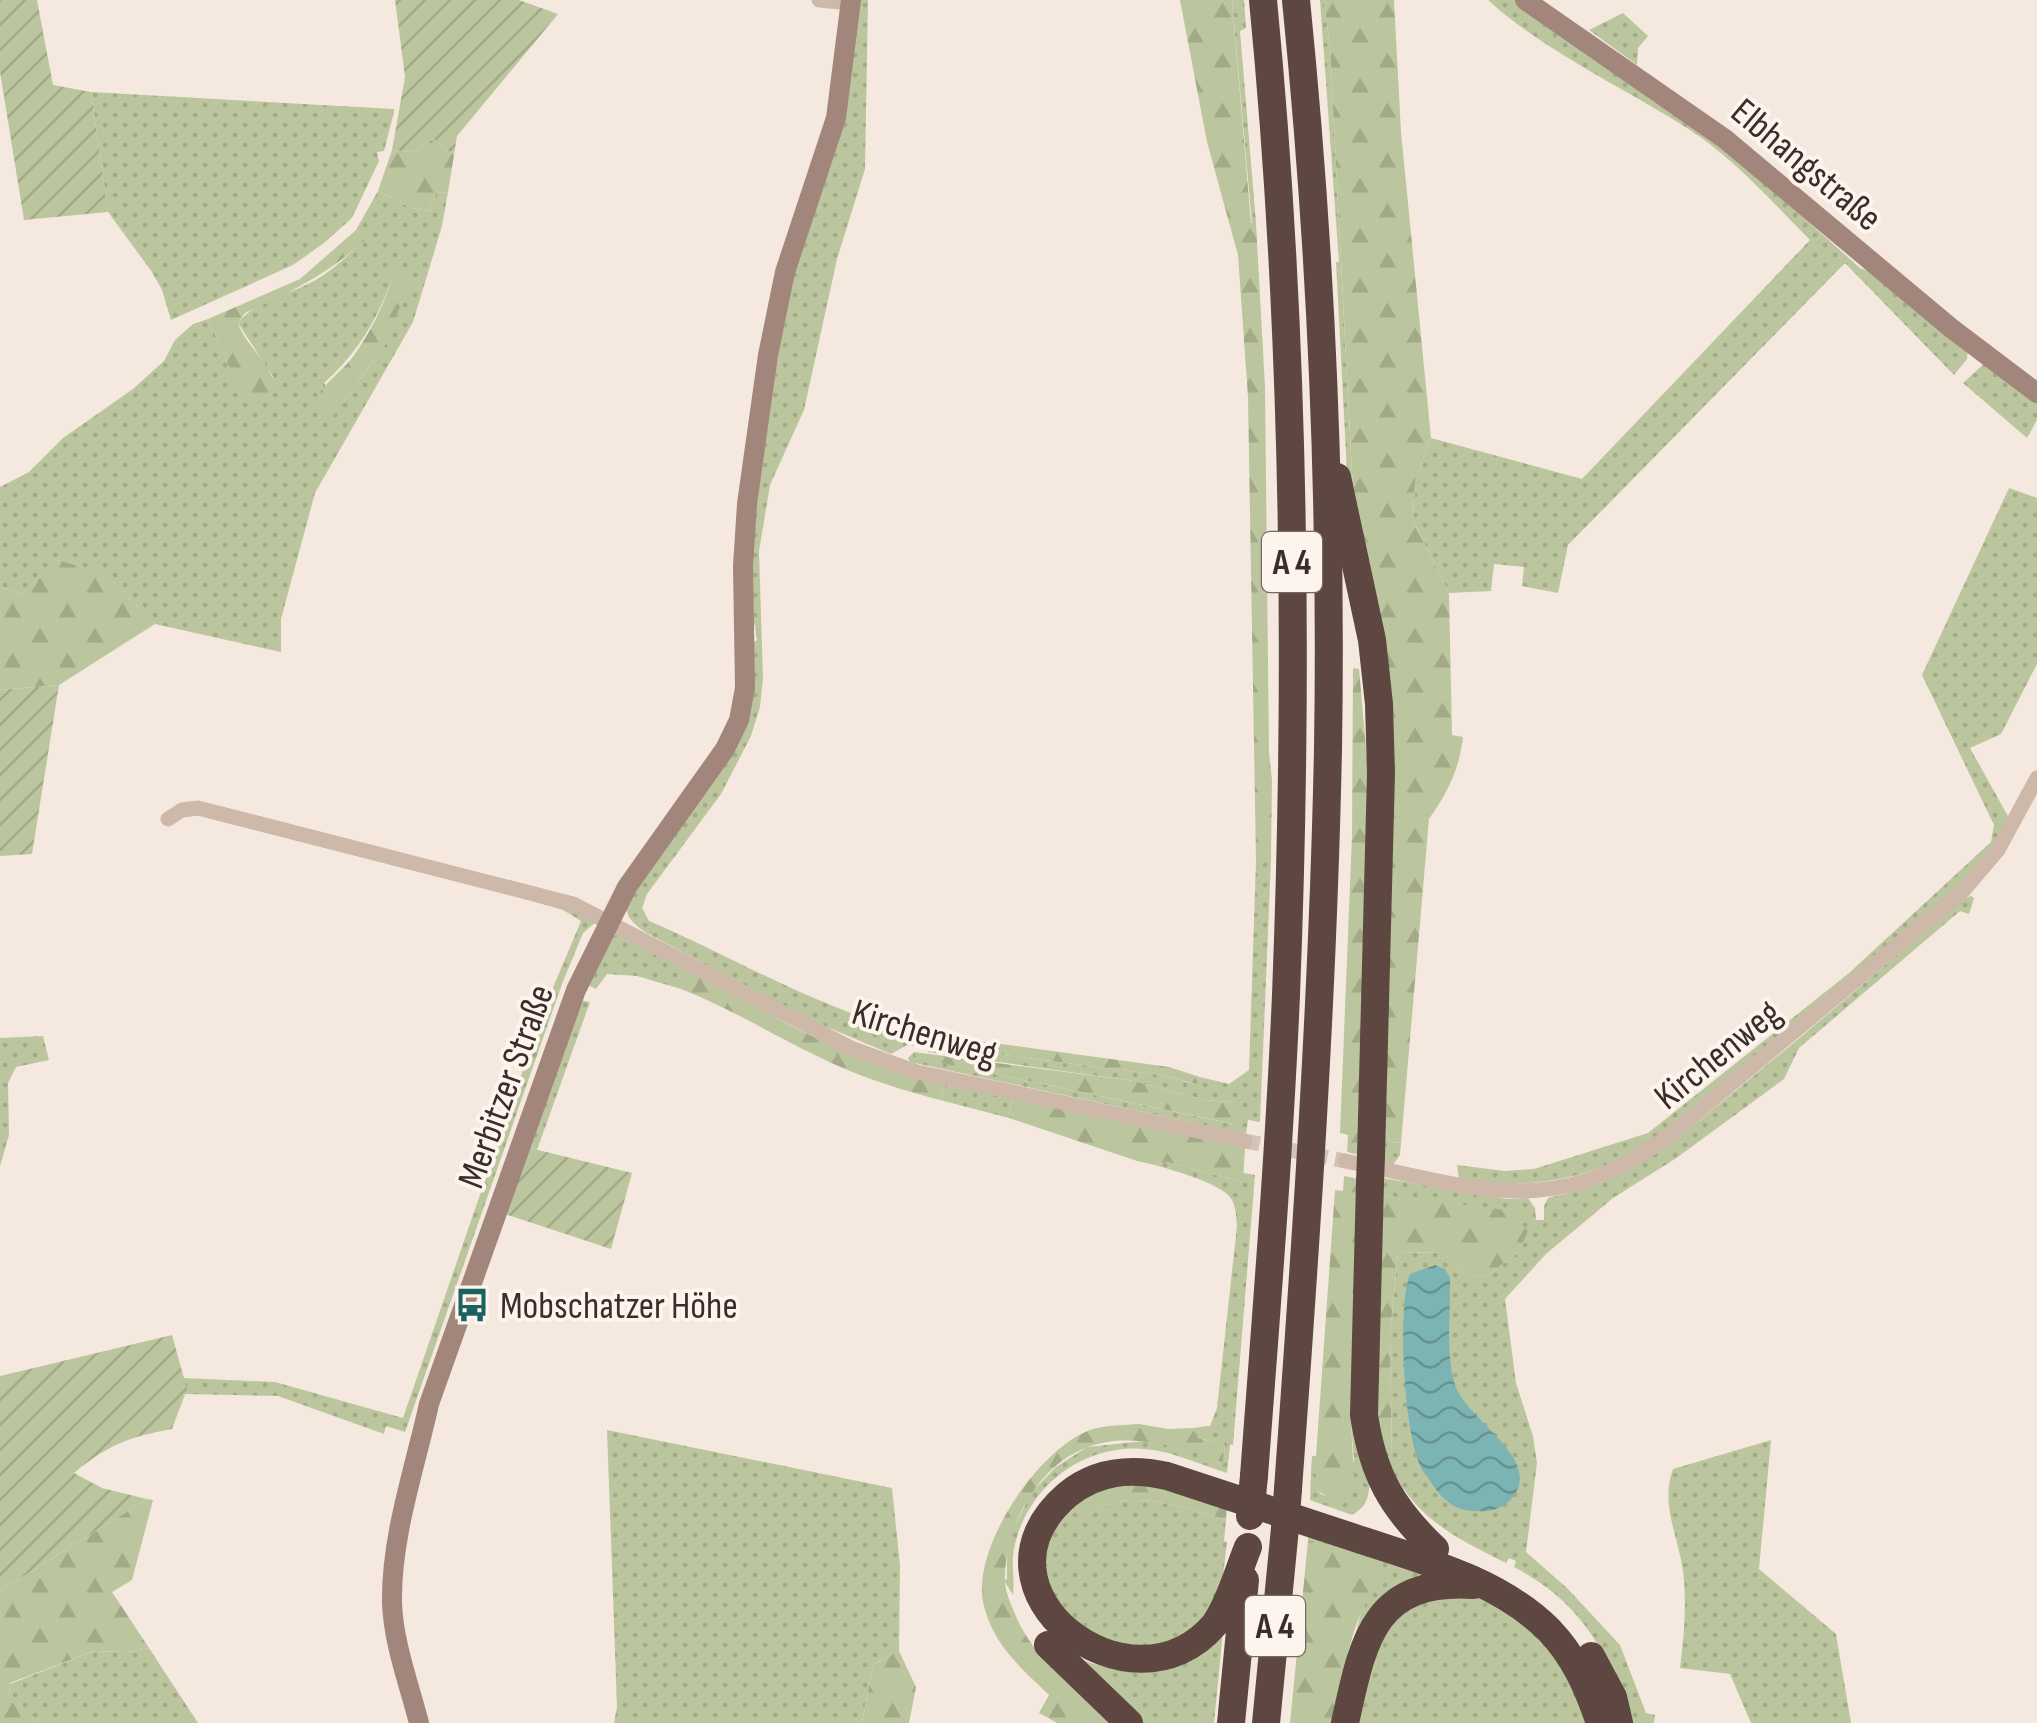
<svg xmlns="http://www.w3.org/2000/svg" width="2037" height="1723" font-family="'Sofia Sans Condensed',sans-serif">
<defs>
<pattern id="grass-dots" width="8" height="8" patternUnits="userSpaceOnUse" patternTransform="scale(2.5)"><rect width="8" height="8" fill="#bbc69e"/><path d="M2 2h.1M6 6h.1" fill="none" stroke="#a2aa88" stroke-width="1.8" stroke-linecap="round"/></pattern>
<pattern id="forest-firs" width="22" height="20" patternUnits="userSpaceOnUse" patternTransform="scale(2.5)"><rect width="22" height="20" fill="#bbc69e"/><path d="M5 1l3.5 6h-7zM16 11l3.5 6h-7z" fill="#a2aa88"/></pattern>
<pattern id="garden-furrows" width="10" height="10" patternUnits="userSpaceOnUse" patternTransform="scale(2.5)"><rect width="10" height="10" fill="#bbc69e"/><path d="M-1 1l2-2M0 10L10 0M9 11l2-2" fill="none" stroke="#a2aa88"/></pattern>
<pattern id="water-waves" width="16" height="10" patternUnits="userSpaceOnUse" patternTransform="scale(2.5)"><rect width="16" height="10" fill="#7cb4b3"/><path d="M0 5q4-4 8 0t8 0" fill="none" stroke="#679392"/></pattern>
</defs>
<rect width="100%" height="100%" fill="#f5e9df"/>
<g fill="url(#grass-dots)" fill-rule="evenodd">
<path d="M858,0H868L865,169L837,259L804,410L770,485L759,551L763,678L760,707L751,736L721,794L647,894L642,908L649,921C739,959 839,1022 935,1035V1046L1161,1075L1195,1084L1200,1077L1229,1084L1249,1070L1256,861H1271L1260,1122L1248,1120L1246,1134L910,1062L908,1058L914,1052L918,1058L1233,1124V1102L1203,1100L1134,1081L928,1052L927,1047L907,1045L891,1054L808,1019L645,932C633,923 623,915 627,900L728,756L750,644L757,640L755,625L750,624C749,413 811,205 858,0Z"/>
<path d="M1232,0H1244L1246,28L1240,31L1256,223L1252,224Z"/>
<path d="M1320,0H1324L1330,48L1352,473L1360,549L1382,636L1392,723L1386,1130L1390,1142L1401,1143L1400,1155L1393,1165L1383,1162L1389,730L1348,492L1336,262H1339Z"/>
<path d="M1488,0H1516L1630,79L1648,98L1727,149L1860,268L1876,274L1968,347L1967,359L1954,375L1845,263L1568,545L1558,593L1522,586L1524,567L1494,564L1491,591L1449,593L1413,520L1415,481L1431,438L1582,479L1810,240C1772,202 1736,160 1690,130C1625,88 1545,52 1488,0Z"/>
<path d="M1623,13L1648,36L1638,48L1637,65L1589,30Z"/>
<path d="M91,92L394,109V112L384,151L377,152L379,161L352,218L324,243L293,265L171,320L162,290L152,272L108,212Z"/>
<path d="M378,191L411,208L429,211L436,193L448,192L442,226L413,322L315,493L281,619V652L155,624L114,583L57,560L21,595L0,587V487L29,472L63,438L133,389L164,361L175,340L193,324L208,319L243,397L273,377L238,323C254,301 290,294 314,281C333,270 348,256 363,241L356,230ZM395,271L386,343L338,410L324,383C360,351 379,316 395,271Z"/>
<path d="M1986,362L2037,400V420L2027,438L1963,383Z"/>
<path d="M2009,488L2037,498V664L2001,734L1970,748L2009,818L1994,845L1957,888L1648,1144C1584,1182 1532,1189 1459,1180L1457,1165L1505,1171L1534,1169L1648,1133L1849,973L1991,842L1994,825L1922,675Z"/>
<path d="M1971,896L1974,898L1969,914L1960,911L1799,1048L1784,1079L1675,1159L1613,1198L1546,1254L1505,1299L1516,1383L1533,1436L1537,1463L1526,1552L1567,1588L1620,1645L1646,1713L1655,1715L1654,1723H1630C1610,1653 1581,1602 1514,1567L1516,1561L1509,1558L1506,1563C1448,1534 1414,1517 1385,1457L1392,1454L1390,1334L1398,1252L1443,1253L1467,1276L1485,1277L1518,1253L1522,1213L1381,1195L1382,1178L1506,1199L1528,1198L1535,1208L1536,1220H1544V1206L1548,1198C1639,1178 1693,1125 1763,1068C1830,1013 1896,956 1963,899Z"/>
<path d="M522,898L572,906L595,923L583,933L562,984L405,1432L386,1426L384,1434L278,1396L185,1394L184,1378L275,1382L403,1418L544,1009L581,921L563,910Z"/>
<path d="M615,935L625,936L690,970L681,989L637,976L607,974L596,989L585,984L609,938Z"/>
<path d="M579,1000L590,1002L537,1150L530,1148Z"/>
<path d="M43,1036L49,1060L16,1067L8,1083L9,1135L0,1166V1038Z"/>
<path d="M946,1082L1012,1097L1009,1118L940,1100Z"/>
<path d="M1167,1162L1243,1182V1173L1255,1175L1233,1445H1230L1227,1473C1205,1466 1182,1456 1159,1451C1092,1437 1027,1482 1014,1549C1011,1565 1015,1581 1013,1595L1004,1580L1007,1579V1542L1031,1493L1056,1467L1087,1447L1144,1441L1180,1447L1223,1461L1225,1445L1198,1438L1192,1428L1210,1426L1217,1408L1237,1226C1236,1216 1236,1203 1229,1196C1218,1183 1172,1170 1155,1165Z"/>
<path d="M1351,1421C1360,1449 1387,1497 1352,1515L1310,1500L1311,1471L1316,1474V1488L1322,1495L1343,1498L1354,1460Z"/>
<path d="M607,1430L892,1488L900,1565L899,1651L873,1665L862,1723H614L617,1707Z"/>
<path d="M1771,1440L1759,1569L1836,1634L1851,1723H1751L1730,1674L1680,1668C1684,1636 1687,1604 1683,1571C1678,1535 1660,1504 1673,1469Z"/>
<path d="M1146,1483L1080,1518C1093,1514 1104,1505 1117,1502C1151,1494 1193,1511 1226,1520L1224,1541L1227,1542L1221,1593L1199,1633L1106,1658L1040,1579L1055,1516Z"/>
<path d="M1308,1530L1442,1575L1351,1653L1361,1612L1371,1591L1317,1541H1308Z"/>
<path d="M1466,1591L1502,1605L1563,1659L1592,1723H1352L1367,1656L1394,1609Z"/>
<path d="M1224,1621L1214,1723H1141L1083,1660C1151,1686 1169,1656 1224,1621Z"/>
<path d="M149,1648L198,1723H37L9,1692L10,1684L94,1651L127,1652Z"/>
</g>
<g fill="url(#forest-firs)">
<path d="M1180,0H1232L1251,223H1256L1265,387L1269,752L1272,780L1271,861H1256L1248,397L1238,255L1207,142Z"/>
<path d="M1324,0H1394L1401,132L1431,438L1415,481L1413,520L1449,593L1452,735L1463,737C1459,770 1448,792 1429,819L1401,1143L1390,1142L1386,1130L1387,999L1360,549L1352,473L1330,48Z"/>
<path d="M433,139L454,155L448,192L436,193L429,211L411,208L378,191L392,150L412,152Z"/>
<path d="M356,230L364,241C328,274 289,293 245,313L238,323C247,349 272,361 275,390C265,400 257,400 243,398L208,319L300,279Z"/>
<path d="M395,270L412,275L386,343L338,410L330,419L320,418L315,400C325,382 339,374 352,358C372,331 385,302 395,270Z"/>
<path d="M56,560L96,571L114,583L155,624L59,685L0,690V587L21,595Z"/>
<path d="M1353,668L1359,669L1368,771L1360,1155L1347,1152L1348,1135L1340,1133L1352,835Z"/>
<path d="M690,970L795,1028L845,1051L946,1082L940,1100C898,1089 854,1075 815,1055C769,1033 728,1007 681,989Z"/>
<path d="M935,1035L1169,1067L1200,1077L1196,1084L1161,1075L935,1046Z"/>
<path d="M914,1052L1134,1081L1203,1100L1233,1102L1241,1109L1234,1124L917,1058Z"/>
<path d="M1012,1097L1245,1148L1243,1182L1167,1162L1155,1165L1137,1161L1009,1118Z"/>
<path d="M1344,1176L1359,1179L1351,1421L1354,1479L1343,1498C1331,1498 1323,1497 1316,1488V1474L1311,1471L1312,1456H1316L1335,1190L1343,1191Z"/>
<path d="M1381,1195L1522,1212L1523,1226L1529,1229L1518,1253L1485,1277L1467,1276L1443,1253L1398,1252L1390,1334L1392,1455L1385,1457L1377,1417Z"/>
<path d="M1139,1424L1168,1429L1192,1428L1198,1438L1225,1445L1223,1462C1182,1448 1132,1431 1088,1447C1035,1466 1004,1531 1005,1581C1005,1593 1015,1614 1020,1625C1040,1665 1084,1694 1116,1723H1057L1039,1713L1049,1695C1020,1667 992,1644 983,1602C972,1546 1040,1446 1093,1429C1107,1425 1124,1425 1139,1424Z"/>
<path d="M1146,1483L1227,1506L1226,1520C1193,1511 1151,1494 1117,1502C1104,1505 1093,1514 1080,1518L1072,1508C1088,1484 1120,1486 1146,1483Z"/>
<path d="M147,1499L153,1500L132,1580L112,1592L149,1648L127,1652L94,1651L10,1683L9,1692L37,1723H0V1591Z"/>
<path d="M1308,1541H1317L1373,1559L1385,1579C1348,1612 1345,1677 1335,1723H1290Z"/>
<path d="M899,1651L916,1687L909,1723H862L873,1665Z"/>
</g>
<g fill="url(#garden-furrows)">
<path d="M0,0H37L53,85L91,92L108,212L24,220L0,72Z"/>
<path d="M395,0H519L558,14L457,136L454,155L433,139L412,152L392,150L405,77Z"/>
<path d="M59,685L32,854L0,856V690Z"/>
<path d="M530,1148L632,1173L611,1249L505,1214Z"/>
<path d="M172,1335L187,1389L172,1429C129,1437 107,1445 74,1473L102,1488L147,1499L0,1591V1376Z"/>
</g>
<path fill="url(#water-waves)" d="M1435,1265L1445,1269L1450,1278C1451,1313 1445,1351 1455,1385C1466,1420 1543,1458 1513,1497C1501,1512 1484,1513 1465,1510C1450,1507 1439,1495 1431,1482C1427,1476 1421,1470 1419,1463C1404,1428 1397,1308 1410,1274Z"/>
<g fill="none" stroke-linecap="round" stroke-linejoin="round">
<path stroke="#d0c4bb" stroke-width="15" stroke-dasharray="15 8" stroke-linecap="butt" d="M1245,1141L1345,1161"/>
<g stroke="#ceb8aa" stroke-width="15">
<path d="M819,0L851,3"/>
<path d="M168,819L182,810L198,808L573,904L851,1048L917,1072L1245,1141"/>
<path d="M1345,1161C1479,1188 1557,1224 1676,1130L1964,890L1998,850L2037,778"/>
</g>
<g stroke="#a3867b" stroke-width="20">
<path d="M1525,0L1725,139L1951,328L2037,393"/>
<path d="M419,1723C409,1684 393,1642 392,1602C391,1536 415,1468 429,1404L576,990L627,887L725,749L739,720L745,688L743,566L747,504L768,355L785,272L836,118L851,0"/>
</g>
<g stroke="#5d4740" stroke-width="28">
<path d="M1337,477L1372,640L1379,704L1381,773L1371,1156"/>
<path d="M1370,1183L1364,1415C1373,1475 1392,1508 1435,1549"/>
<path d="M1254,1476C1266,1316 1279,1156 1286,995C1299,663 1295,330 1263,0"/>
<path d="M1288,1489C1306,1242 1323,996 1328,748C1332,499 1321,248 1296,0"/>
<path d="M1248,1547C1238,1572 1230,1601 1215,1624C1131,1723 958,1589 1067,1495C1097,1470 1131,1468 1167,1476C1228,1496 1289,1516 1349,1536C1417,1559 1497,1578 1549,1630C1575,1657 1588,1688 1600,1723"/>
<path d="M1048,1645L1129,1723"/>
<path d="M1591,1656L1613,1697L1619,1723"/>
<path d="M1231,1723L1245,1580"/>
<path d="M1266,1723L1285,1528"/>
<path d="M1345,1723C1363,1641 1373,1579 1473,1585"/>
</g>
<g stroke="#5d4740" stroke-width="28">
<path d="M1370,1183L1371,1156"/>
<path d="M1250,1516L1254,1476"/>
<path d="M1285,1528L1288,1489"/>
</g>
</g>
<defs>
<g id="bus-bare" transform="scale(2.7)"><path d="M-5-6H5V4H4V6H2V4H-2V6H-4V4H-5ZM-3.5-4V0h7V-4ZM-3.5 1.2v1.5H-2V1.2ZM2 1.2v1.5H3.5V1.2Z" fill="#1b6160" stroke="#fcf4ed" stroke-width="2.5" paint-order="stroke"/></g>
</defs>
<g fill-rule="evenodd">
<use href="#bus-bare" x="472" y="1305"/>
</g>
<g text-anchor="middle" stroke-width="8" stroke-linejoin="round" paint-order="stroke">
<g fill="#fcf4ed" stroke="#756964" stroke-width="2.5">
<rect x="1262" y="532" width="60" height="60" rx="8"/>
<rect x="1245" y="1596" width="60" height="60" rx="8"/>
</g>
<g font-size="35" font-weight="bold" fill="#3b2e2a">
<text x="1292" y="574">A 4</text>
<text x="1275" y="1638">A 4</text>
</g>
<g font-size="38" fill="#3b2e2a" stroke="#fcf4ed">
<text transform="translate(1807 164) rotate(40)" y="13">Elbhangstraße</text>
<text transform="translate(925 1032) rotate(17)" y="13">Kirchenweg</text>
<text transform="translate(1717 1054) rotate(-39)" y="13">Kirchenweg</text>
<text transform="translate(505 1086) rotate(-70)" y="13">Merbitzer Straße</text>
</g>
<g font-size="38" fill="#3b2e2a" stroke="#fcf4ed" text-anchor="start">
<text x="500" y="1318">Mobschatzer Höhe</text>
</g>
</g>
</svg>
